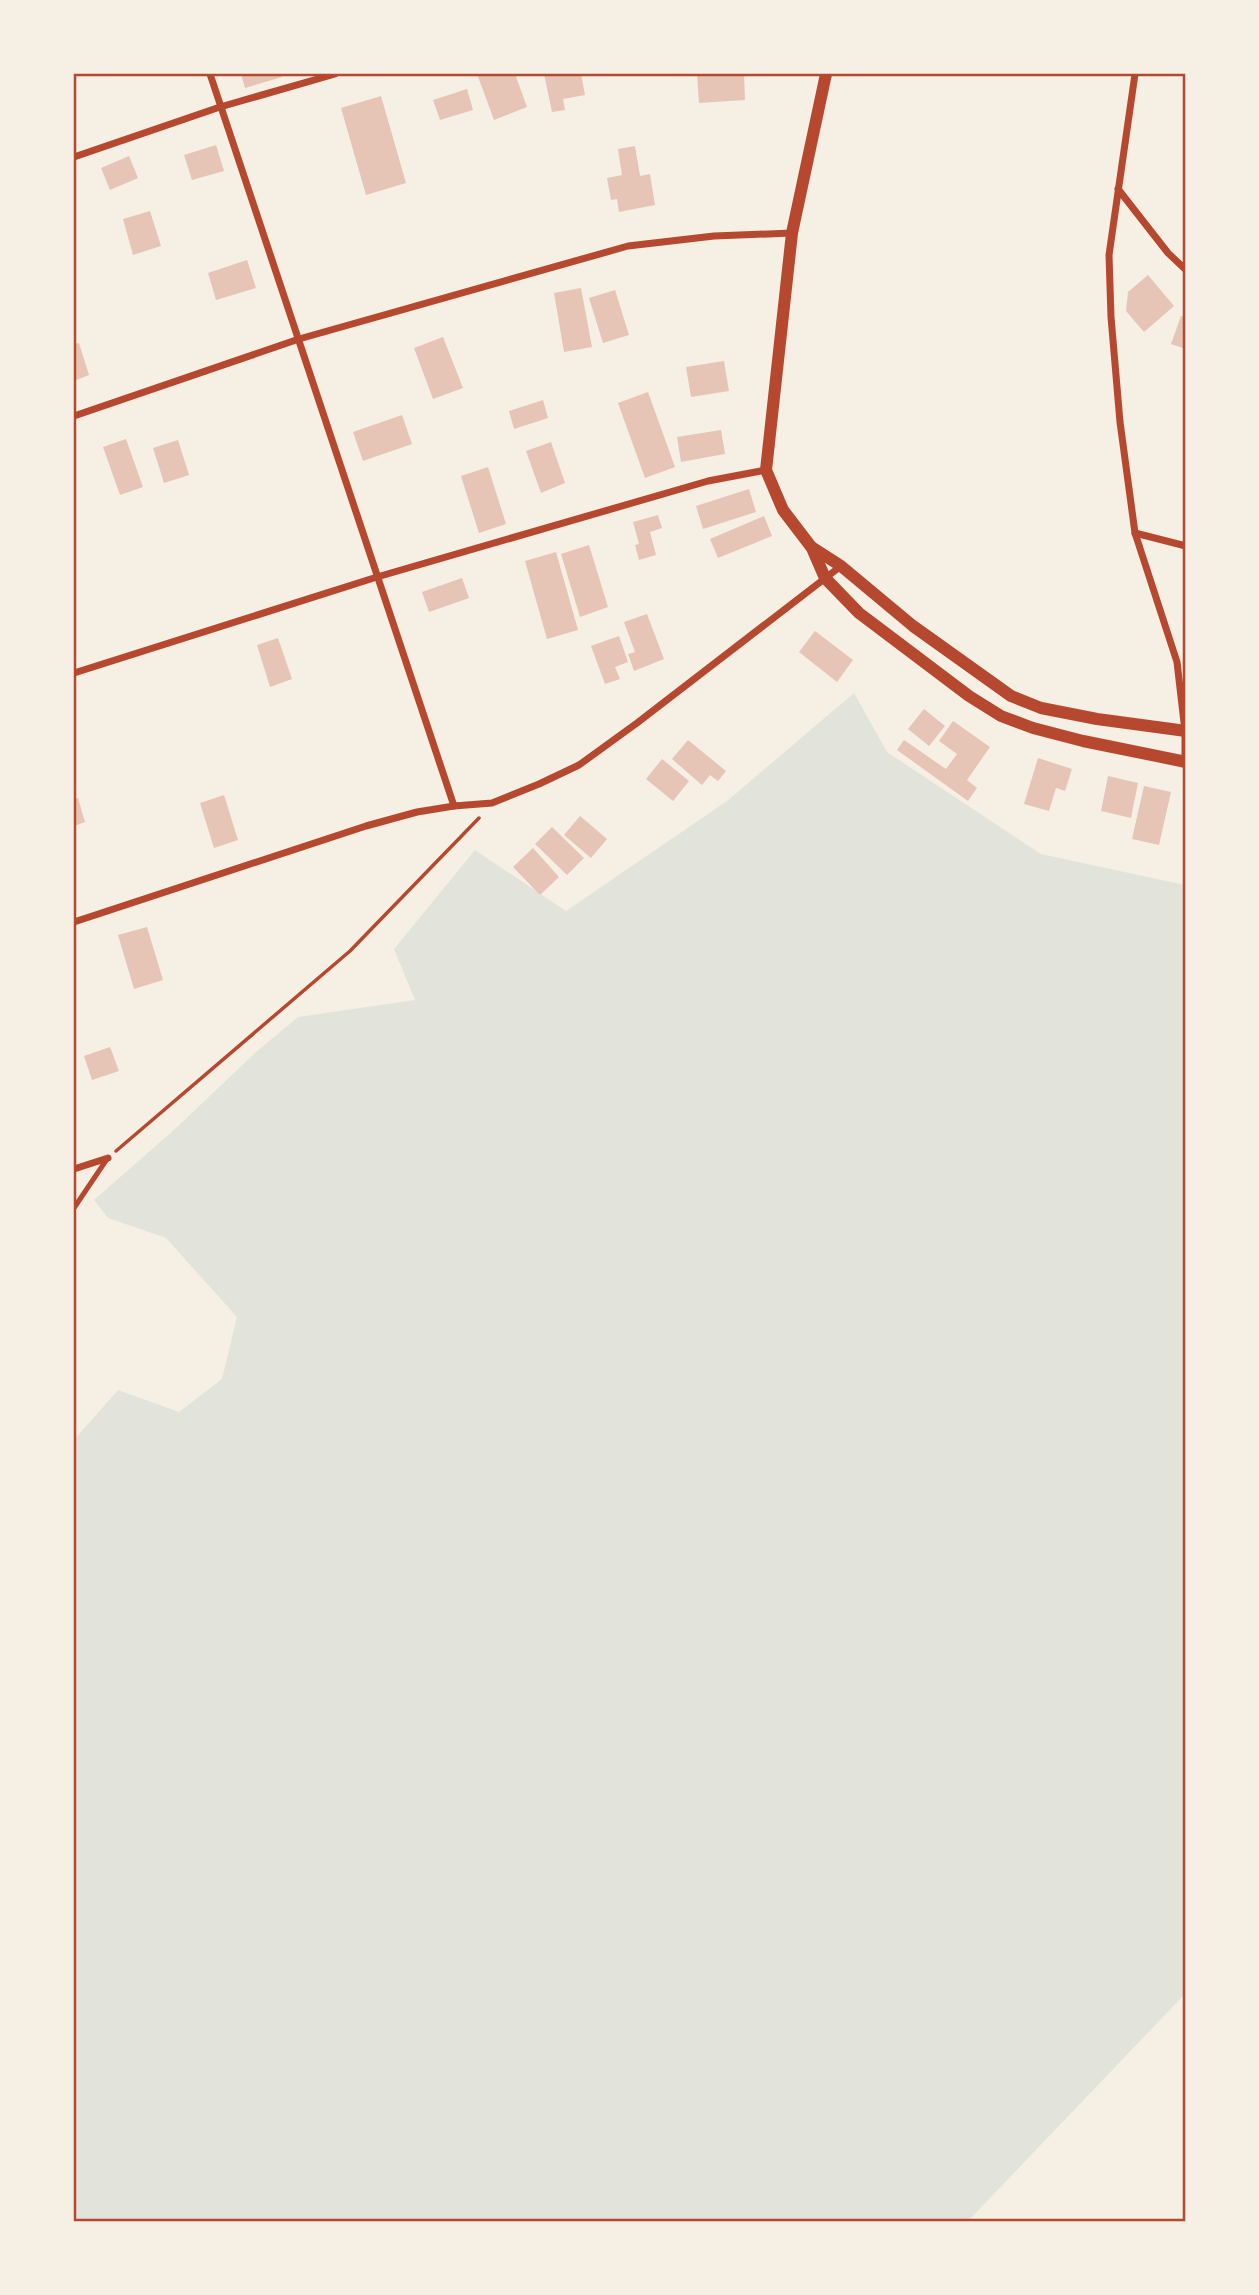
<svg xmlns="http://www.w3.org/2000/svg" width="1259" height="2295" font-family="Raleway,sans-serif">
<rect width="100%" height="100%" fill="#f6efe4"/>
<path fill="#e2e4dc" d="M854,693L887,752L1041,854L1185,885V1994L968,2221L74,2222V1440L118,1390L179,1412L222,1379L237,1317L166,1238L108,1218L94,1200L175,1129L256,1052L298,1017L415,1000L394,949L475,850L566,911L727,801Z"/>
<g fill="#e6c5b7">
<path d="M241,74H281L282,77L245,88Z"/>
<path d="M477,74H515L527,107L494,120Z"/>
<path d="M544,74H581L585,95L563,99L565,110L552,112Z"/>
<path d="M697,74H744L745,100L699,103Z"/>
<path d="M467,89L473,110L440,120L433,100Z"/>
<path d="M381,96L406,183L366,195L341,108Z"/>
<path d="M216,145L224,171L192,180L184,155Z"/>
<path d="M635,146L640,176L650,174L655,205L619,212L617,199L611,200L607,178L622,175L618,149Z"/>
<path d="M129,156L138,178L110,190L101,168Z"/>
<path d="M150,211L161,246L133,255L123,219Z"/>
<path d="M247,260L256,288L216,300L208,273Z"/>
<path d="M1148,275L1174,306L1144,332L1126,311L1128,292Z"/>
<path d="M581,288L592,347L564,352L554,293Z"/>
<path d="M615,290L629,335L603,343L589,298Z"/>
<path d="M1181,316L1186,317V349L1171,344Z"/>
<path d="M443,337L463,388L433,399L414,348Z"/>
<path d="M79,343L89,375L74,381V344Z"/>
<path d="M724,361L729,391L691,397L686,367Z"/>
<path d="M648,392L675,467L645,478L618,403Z"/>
<path d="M543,400L548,418L514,429L509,411Z"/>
<path d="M402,415L412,444L363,461L353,432Z"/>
<path d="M721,430L725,454L681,462L677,437Z"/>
<path d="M126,439L143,487L120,495L103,447Z"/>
<path d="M178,440L189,475L164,483L153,448Z"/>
<path d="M551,442L565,483L541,493L526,451Z"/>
<path d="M488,467L506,524L479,533L461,476Z"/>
<path d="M749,489L756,512L703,529L696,506Z"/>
<path d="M658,515L662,528L650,532L656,555L639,560L635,545L639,544L633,522Z"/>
<path d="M764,516L772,536L718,558L710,539Z"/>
<path d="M589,545L608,607L580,617L561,554Z"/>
<path d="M556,552L578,630L547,639L525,561Z"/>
<path d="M462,578L469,598L429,612L422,592Z"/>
<path d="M647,614L664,659L634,671L628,654L635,652L624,622Z"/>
<path d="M815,631L853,660L837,682L799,652Z"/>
<path d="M619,636L628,662L615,667L620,679L605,684L591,646Z"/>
<path d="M278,638L292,679L270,687L257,645Z"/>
<path d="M924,709L945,726L929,746L908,729Z"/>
<path d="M953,721L990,747L967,780L977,788L968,801L897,750L904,740L946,769L957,754L939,741Z"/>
<path d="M688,740L726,771L718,781L710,775L702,785L672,759Z"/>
<path d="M1038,758L1072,769L1065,791L1056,788L1049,811L1024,804Z"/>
<path d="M662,759L689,781L673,801L646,779Z"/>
<path d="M1108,776L1138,783L1131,818L1101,811Z"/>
<path d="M1144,786L1171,792L1159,845L1132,839Z"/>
<path d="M224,795L238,840L214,848L200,803Z"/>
<path d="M78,798L85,822L74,826V799Z"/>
<path d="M580,816L607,839L591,858L564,835Z"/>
<path d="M552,827L584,858L567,875L535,844Z"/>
<path d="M533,848L559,877L540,895L513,867Z"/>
<path d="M147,927L163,980L134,989L118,935Z"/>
<path d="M110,1047L119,1071L92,1080L84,1056Z"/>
</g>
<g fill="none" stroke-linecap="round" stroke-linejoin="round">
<path stroke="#b5482f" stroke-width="3.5" d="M116,1151L350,951L479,818"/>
<path stroke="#b5482f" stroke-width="5" d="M74,1208L107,1159"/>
<g stroke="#b5482f" stroke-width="7">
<path d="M210,74L454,806"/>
<path d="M1135,74L1109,255L1111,317L1120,422L1135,533L1177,662L1185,731V762"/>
<path d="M74,157L220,107L335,74"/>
<path d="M1118,189L1168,253L1186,270"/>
<path d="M74,416L299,339L628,246L714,236L792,233"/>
<path d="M1135,533L1186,546"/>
<path d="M74,673L377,577L708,481L766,470"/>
<path d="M74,922L366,826L417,812L454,806L492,803L539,784L579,765L637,723L841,566"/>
<path d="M74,1169L108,1158"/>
</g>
<g stroke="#b5482f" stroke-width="12">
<path d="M826,74L792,233L766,470L783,510L812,548L825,578L859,613L969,696L1001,716L1033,728L1083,741L1186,762"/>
<path d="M813,548L841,566L913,626L1011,696L1041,708L1097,719L1186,731"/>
</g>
</g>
<rect width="1259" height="2295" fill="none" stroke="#f6efe4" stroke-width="150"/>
<rect x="75" y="75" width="1109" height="2145" fill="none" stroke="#b5482f" stroke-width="2.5"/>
</svg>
